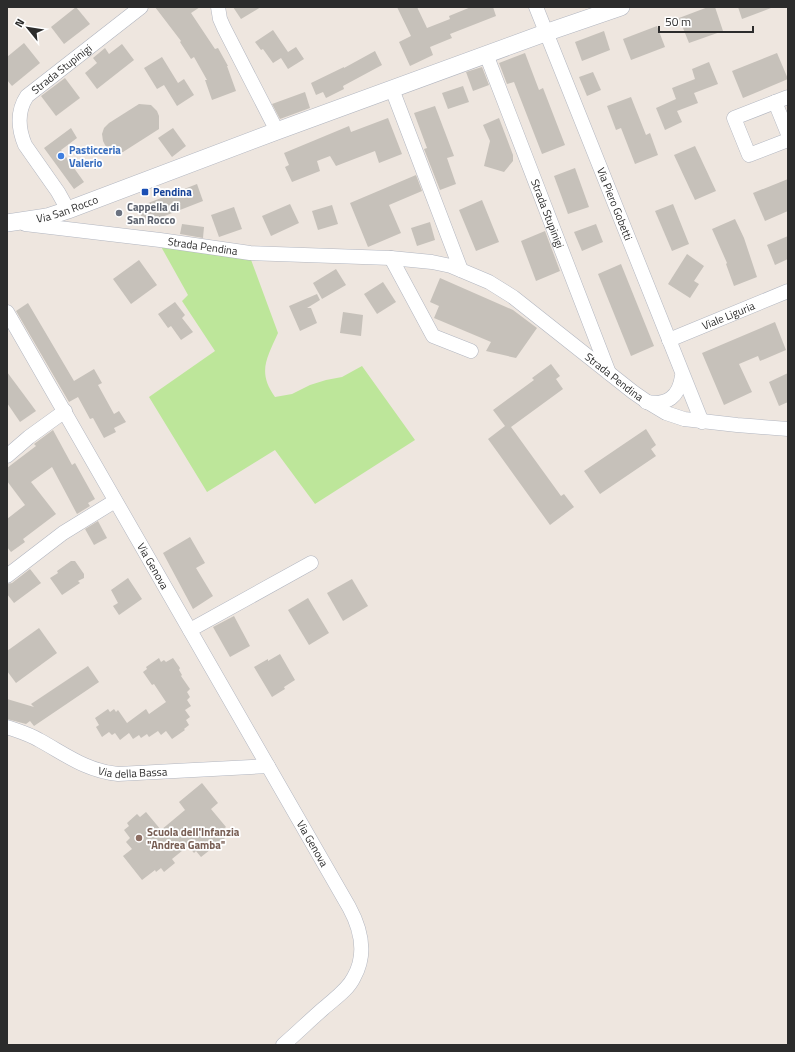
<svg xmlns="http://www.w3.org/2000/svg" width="795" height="1052" font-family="'Titillium Web',sans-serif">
<rect width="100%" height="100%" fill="#eee6df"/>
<path fill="#bde69a" d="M159,243L250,257L278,333C267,358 257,372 275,397L292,394L310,385L326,380L342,377L362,366L415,440L315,504L275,450L207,492L149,397L215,351L182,301L188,295Z"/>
<g fill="#c6c1ba">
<path d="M76,7L90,24L64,44L51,27Z"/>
<path d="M155,7H200L191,13L215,49L218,48L228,66H227L236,91L212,100L205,80H207L194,57L191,59L180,42L181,41Z"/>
<path d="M233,7H261L241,19Z"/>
<path d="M397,7H417L427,28L450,19L449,16L471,7H493L496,16L450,34L452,38L430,47L433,55L410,66L399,42L411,36Z"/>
<path d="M708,7H715L723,31L689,43L679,18Z"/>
<path d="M738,7H771V8L742,19Z"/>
<path d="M657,26L665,47L631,60L623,39Z"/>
<path d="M273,30L288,52L296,47L304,59L288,69L281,58L273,63L263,49L261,50L255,42Z"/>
<path d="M604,31L610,50L582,61L575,42Z"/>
<path d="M24,43L40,63L12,86L7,80V57Z"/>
<path d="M122,44L134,60L97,89L85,73L97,63L93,58L105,48L109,54Z"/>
<path d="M375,51L382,65L343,86L344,89L326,98L323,92L316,95L311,83L344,67V68Z"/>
<path d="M525,53L539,90L543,88L565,145L542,154L514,82L507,84L499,63Z"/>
<path d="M777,53L788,79L743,98L732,71Z"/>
<path d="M162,57L178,83L184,79L194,95L177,106L164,85L157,89L144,68Z"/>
<path d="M709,62L718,84L694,93L698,103L677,111L682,122L665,130L656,108L676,99L672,88L695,79L692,69Z"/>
<path d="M482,67L489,85L473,91L466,72Z"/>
<path d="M593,72L601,90L587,96L579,77Z"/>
<path d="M65,78L80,98L56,116L41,96Z"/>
<path d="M463,86L469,102L448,109L442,93Z"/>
<path d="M305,92L310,108L280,119L272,104Z"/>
<path d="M631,97L646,135L650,133L658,155L635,164L621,128L616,130L607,106Z"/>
<path d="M139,104L151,105L157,111L159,116V129L123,152L117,153L110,151L105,145L103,141L102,134L104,128L109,123Z"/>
<path d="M435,106L454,156L447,158L456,184L440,190L424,149L427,148L414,113Z"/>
<path d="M388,118L402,154L379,163L375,151L336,166L330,156L317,161L320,171L292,182L285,167L289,165L284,153L349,126L351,132Z"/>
<path d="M499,118L513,155V161L504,172L484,166L490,141L483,125Z"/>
<path d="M71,128L77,138L61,150L84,182L74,189L44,148Z"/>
<path d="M173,128L186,146L172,157L158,138Z"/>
<path d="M695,146L716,191L695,200L674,155Z"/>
<path d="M575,168L589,207L568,214L554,176Z"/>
<path d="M416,175L422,191L389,205L401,233L368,247L350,203Z"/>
<path d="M788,179V211L765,221L753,193Z"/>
<path d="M197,184L203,201L144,224L138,207Z"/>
<path d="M482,200L499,242L476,251L459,210Z"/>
<path d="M290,204L299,223L271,236L262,216Z"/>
<path d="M673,204L689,244L672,251L655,211Z"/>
<path d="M332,205L338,224L318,230L312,211Z"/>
<path d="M234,207L242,229L219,237L211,215Z"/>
<path d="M735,219L744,238L757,277L734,286L726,264L727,263L712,229Z"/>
<path d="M430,222L435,240L417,246L411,228Z"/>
<path d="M182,224L204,227L203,238L180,234Z"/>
<path d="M596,224L603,242L582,251L574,232Z"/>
<path d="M545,231L560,271L536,281L521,241Z"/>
<path d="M788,236V259L775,265L767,245Z"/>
<path d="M687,254L704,266L694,281L699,284L690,298L668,284Z"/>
<path d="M139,260L157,285L131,304L113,279Z"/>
<path d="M621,264L654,346L631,356L598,274Z"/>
<path d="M336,269L346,285L322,299L313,283Z"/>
<path d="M440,278L513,310L537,328L516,358L486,351L491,342L434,318L439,306L430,302Z"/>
<path d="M383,282L396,302L377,314L364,294Z"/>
<path d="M317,294L320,300L307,308H311L317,323L300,331L289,306Z"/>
<path d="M175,302L185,315L182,318L193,332L181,340L171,326L168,328L158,314Z"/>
<path d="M28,303L74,381L94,369L102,383L98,385L114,414L119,411L126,422L114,428L116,432L104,438L93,418L90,419L78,397L69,402L16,311Z"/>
<path d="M343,312L363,315L361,336L340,333Z"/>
<path d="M775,322L786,350L760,361L758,356L739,364L752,392L724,405L702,353Z"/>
<path d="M551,364L560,376L556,379L563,389L511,427L561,496L564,494L574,507L550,525L488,439L505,426L493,410L534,380L532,378Z"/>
<path d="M7,372L36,411L20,422L7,403Z"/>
<path d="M788,373V402L779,406L769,382Z"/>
<path d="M646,429L656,445L651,449L656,456L600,494L584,471Z"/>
<path d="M53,430L72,465L75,463L95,499L88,503L90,506L77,514L52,467L31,482L56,514L23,539L25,542L11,552L7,547V519L25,505L7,481V468L36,446L34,444Z"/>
<path d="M98,521L107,538L94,545L85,529Z"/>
<path d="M190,537L205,563L196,568L213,596L193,609L163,553Z"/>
<path d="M71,561H75L84,574V578L78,581L80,583L62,595L50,578L58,573L57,571Z"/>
<path d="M30,569L41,583L14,603L7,594V584L12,583Z"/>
<path d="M128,578L142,599L119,615L113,606L118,603L111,590Z"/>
<path d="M352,579L368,606L343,621L327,593Z"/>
<path d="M308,598L329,633L309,645L288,610Z"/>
<path d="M234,616L250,646L230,657L213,627Z"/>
<path d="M39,628L57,653L16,683L7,671V651Z"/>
<path d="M280,654L295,680L284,687L285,689L272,697L254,667L268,659V661Z"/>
<path d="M159,658L161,662L164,660L166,662L173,658L180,668L179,670L182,675L181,676L190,689L187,692L190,697L187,700L191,706L185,710L190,717L186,720L189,725L184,729L185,730L172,739L166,731L161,735L158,731L149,737L147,734L141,738L139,735L133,739L129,733L120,740L115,733L112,735L109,732L102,737L96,727L99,725L95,718L108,709L110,712L114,709L116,712L118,710L127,723L146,709L149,714L166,702L154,684L152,685L143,672L147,669L146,667Z"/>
<path d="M88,666L99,682L34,726L30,721L26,724L7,719V699L34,707L31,704Z"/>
<path d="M202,783L218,803L211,809L226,827L220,832L225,838L201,857L196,851L194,853L188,846L172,859L175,863L164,872L161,868L156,872L155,870L142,880L123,856L132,849L126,842L130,838L124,830L129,826L127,823L137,814L140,817L146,812L161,830L185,810L179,802Z"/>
</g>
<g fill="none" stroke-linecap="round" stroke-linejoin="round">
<g stroke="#b2b6c0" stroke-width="15">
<g id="minor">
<path d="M218,7L220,19L224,28L277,131"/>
<path id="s1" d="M536,7L702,422"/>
<path id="s2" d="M486,54L609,373"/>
<path d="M392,89L461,270"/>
<path d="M788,97L734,118L749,155L788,140"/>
<path d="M775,102L788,134"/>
<path id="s3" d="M68,210L58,192L25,145C18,128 17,111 27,96L141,7"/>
<path id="s4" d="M25,224L160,240L250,253L391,258L432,262L451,266L489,282L513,297L633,392L646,401L666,413L684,419L737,425L788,429"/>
<path d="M391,258L433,336L471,351"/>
<path id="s5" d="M7,312L349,907C361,929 367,954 354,977C348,990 334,999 324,1008C310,1020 297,1033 283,1045"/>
<path id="s6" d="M669,340L788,291"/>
<path d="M646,402C668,406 679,396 682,376"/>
<path d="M7,456L29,437L65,411"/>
<path d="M7,576L63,533L115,501"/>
<path d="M190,630L311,563"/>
<path id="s7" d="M7,727C18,731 29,734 39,740C65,754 86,771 118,774L268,766"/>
</g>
</g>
<g stroke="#b2b6c0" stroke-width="18">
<g id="tertiary">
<path id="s8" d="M7,223L47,217L68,210L277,131L545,33L621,7"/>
</g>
</g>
<use href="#minor" stroke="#fff" stroke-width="14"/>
<use href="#tertiary" stroke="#fff" stroke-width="17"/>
</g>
<circle fill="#3f7fe0" stroke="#fff" stroke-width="1.5" cx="61" cy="156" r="4"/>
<rect fill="#1a4fb4" stroke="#fff" stroke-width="1.5" x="141" y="188" width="8" height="8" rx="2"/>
<circle fill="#6b7280" stroke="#fff" stroke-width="1.5" cx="119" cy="213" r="4"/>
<circle fill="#8d6e63" stroke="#fff" stroke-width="1.5" cx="139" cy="838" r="4"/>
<g text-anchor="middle" stroke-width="3.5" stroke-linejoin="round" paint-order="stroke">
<g font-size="11" fill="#2c2c2c" stroke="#fff">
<text dy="4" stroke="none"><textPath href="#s3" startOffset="173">Strada Stupinigi</textPath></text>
<text dy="4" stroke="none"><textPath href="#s1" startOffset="212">Via Piero Gobetti</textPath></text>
<text dy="4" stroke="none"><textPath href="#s8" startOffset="62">Via San Rocco</textPath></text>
<text dy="4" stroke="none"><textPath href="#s2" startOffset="171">Strada Stupinigi</textPath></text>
<text dy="4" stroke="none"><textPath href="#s4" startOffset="179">Strada Pendina</textPath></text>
<text dy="4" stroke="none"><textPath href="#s6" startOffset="64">Viale Liguria</textPath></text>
<text dy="4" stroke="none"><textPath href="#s4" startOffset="627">Strada Pendina</textPath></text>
<text dy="4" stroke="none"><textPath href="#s5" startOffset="293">Via Genova</textPath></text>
<text dy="4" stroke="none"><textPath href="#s7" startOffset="136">Via della Bassa</textPath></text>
<text dy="4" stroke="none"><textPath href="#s5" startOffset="613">Via Genova</textPath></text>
</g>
<g font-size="11" font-weight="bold" fill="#366cbe" stroke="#fff" text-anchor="start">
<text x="69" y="154">Pasticceria<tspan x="69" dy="13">Valerio</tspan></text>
</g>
<g font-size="11" font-weight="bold" fill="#164399" stroke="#fff" text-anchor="start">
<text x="153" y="196">Pendina</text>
</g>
<g font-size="11" font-weight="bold" fill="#5b616d" stroke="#fff" text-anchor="start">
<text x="127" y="211">Cappella di<tspan x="127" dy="13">San Rocco</tspan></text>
</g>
<g font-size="11" font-weight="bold" fill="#785e54" stroke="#fff" text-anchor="start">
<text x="147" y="836">Scuola dell'Infanzia<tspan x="147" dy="13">"Andrea Gamba"</tspan></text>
</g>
</g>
<rect width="795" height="1052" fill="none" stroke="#2c2c2c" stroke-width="16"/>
<g transform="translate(28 28) rotate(300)" stroke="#ffffff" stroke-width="3" paint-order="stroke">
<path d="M0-3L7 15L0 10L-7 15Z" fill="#2c2c2c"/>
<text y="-6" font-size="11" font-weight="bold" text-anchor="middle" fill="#2c2c2c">N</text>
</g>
<path d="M659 26v6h94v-6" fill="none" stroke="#2c2c2c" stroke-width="2"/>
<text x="665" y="26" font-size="12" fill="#2c2c2c" stroke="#ffffff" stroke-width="3" paint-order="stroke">50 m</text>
</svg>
